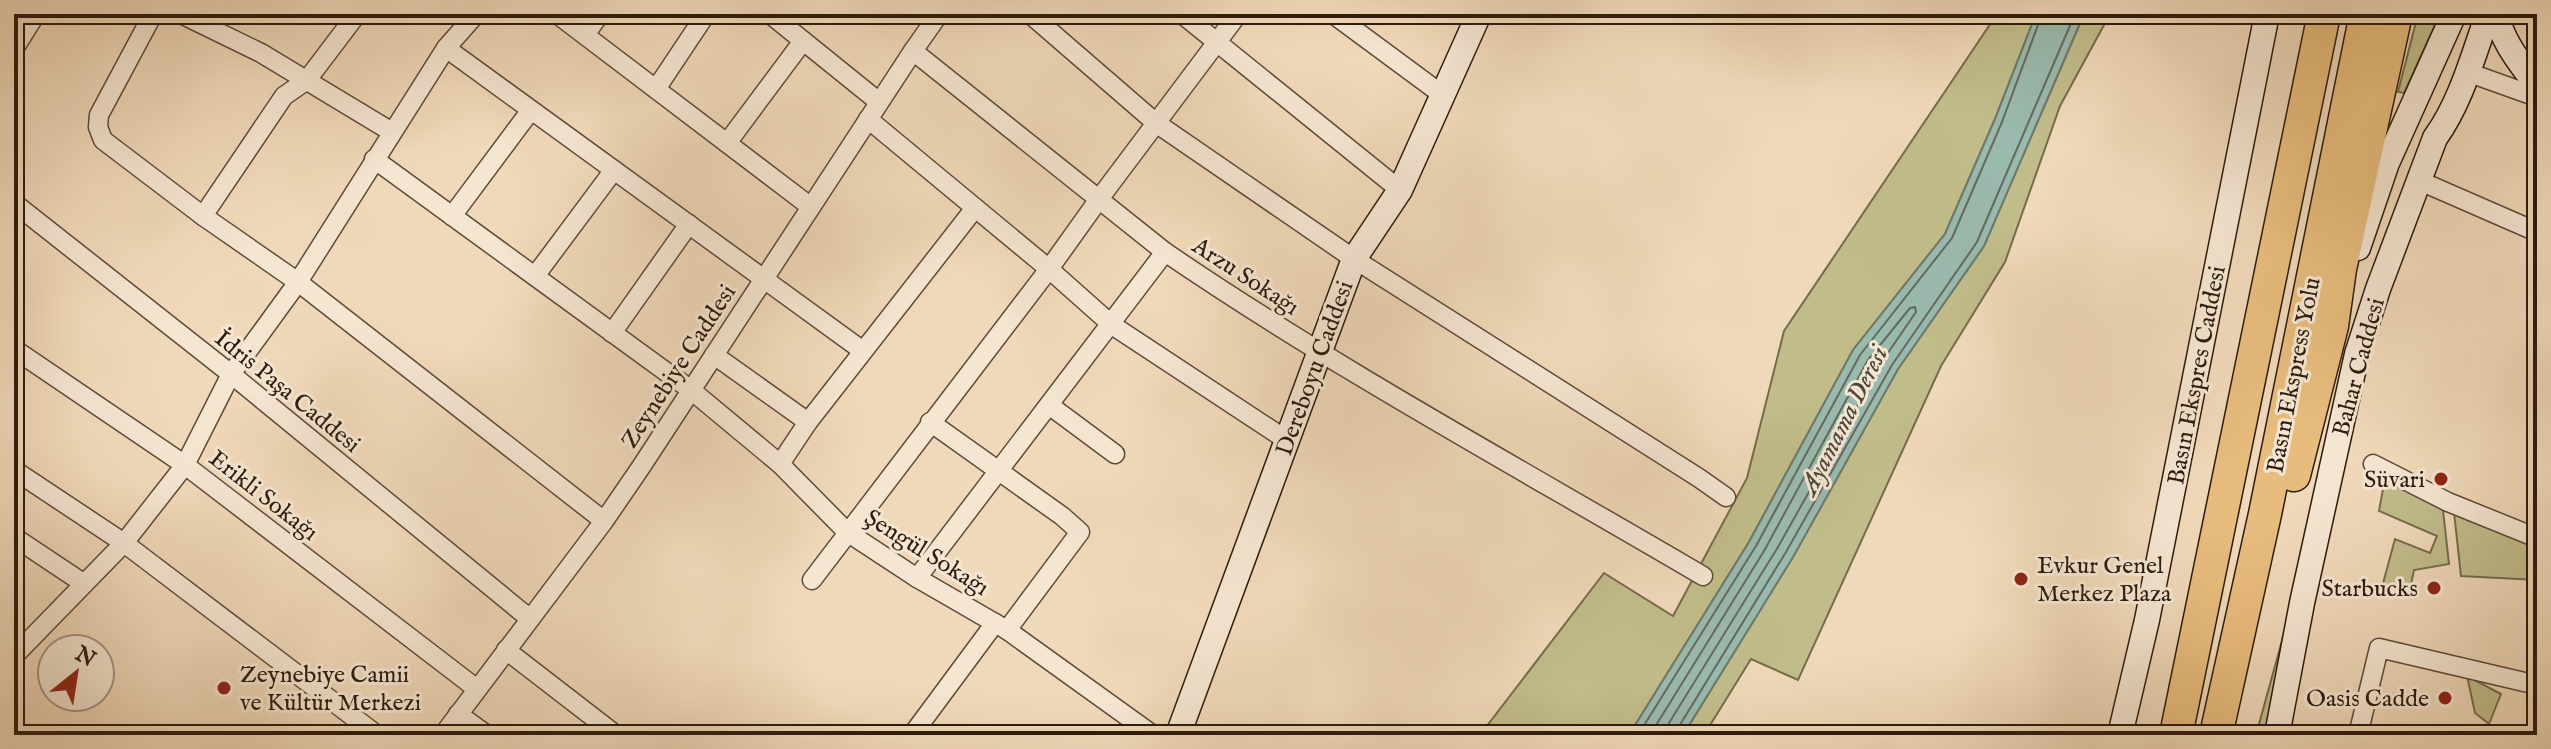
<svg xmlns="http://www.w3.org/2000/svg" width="2551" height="749" font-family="'IM FELL English',serif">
<rect width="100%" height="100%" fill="#f0d9ba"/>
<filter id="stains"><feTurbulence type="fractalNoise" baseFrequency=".0025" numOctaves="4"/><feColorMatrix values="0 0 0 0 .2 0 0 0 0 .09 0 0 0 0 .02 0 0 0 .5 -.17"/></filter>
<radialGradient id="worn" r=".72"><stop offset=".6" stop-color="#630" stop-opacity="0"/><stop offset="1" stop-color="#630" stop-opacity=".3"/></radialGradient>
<g fill="#c1bd8b" stroke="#766c4c" stroke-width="2">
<path d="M1997,14H2036L1995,119L1945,234L1853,350L1749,542L1629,735H1480L1604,573L1673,616L1747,478L1784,331Z"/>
<path d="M2084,14H2110L2060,106L2005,262L1941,366L1798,680L1751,659L1704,735H1683L1793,557L1898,369L1984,246Z"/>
<path d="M2418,14H2440L2404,93L2398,92Z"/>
<path d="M2385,478L2443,510L2449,564L2414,570L2410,589L2382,587L2395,539L2430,553L2437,536L2379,511Z"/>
<path d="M2454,512L2537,545V580L2461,576Z"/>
<path d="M2283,637L2275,708L2269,735H2256Z"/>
<path d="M2467,676L2501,694L2489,724L2475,713Z"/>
</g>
<path fill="#9abaae" stroke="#6e7a6e" stroke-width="2" d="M2036,14H2084L1984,246L1898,369L1793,557L1683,735H1629L1749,542L1853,350L1945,234L1995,119Z"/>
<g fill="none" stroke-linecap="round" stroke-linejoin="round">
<g stroke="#636a5e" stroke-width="2">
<path d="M1638,735L1756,546L1860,355L1952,238L2002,122L2042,14"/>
<path d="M1650,735L1764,551L1868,360L1910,308L1915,307L1916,312L1883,360L1778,547L1669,723L1666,735"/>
<path d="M1677,735L1678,728L1786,552L1892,365L1977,242L2075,14"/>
</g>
<g stroke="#5d4a39" stroke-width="21">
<g id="street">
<path d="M153,14L99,115L98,127L103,140L203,216L298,282L604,521"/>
<path d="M181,14L261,53L392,132"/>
<path d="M557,14L811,207"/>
<path d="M770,14L879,102"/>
<path d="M1030,14L1156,123L1354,259L1699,478L1726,497"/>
<path d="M1182,14L1400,190"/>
<path d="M1333,14L1444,96"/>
<path d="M585,35L600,14"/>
<path d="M446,48L863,351"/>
<path d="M14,49L36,14"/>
<path d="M913,51L1165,252C1338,370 1523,470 1703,576"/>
<path d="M2467,72L2537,97"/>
<path d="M656,89L706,14"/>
<path d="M868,119L1049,269L1112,325L1288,441"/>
<path d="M727,143L803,41"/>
<path d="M374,159L691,390L780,464L847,532L917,578L1007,630L1153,735"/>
<path d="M2420,181L2537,232"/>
<path d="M14,203L231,374L529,618"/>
<path d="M203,216L284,96L307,80L357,14"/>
<path d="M452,216L531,110"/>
<path d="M535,276L614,170"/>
<path d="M612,333L689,224"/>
<path d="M14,349L185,465L477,689"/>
<path d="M714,355L808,422"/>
<path d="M1049,405L1115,454"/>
<path d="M930,422L1062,516L1080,532L1007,630"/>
<path d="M780,464L808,422L975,208"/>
<path d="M2373,464L2448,502L2537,538"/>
<path d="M14,470L124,543L377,735"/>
<path d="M14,537L83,583"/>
<path d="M917,578L1165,252"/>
<path d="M812,580L1049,269L1099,199L1238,14"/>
<path d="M506,650L616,735"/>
<path d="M14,656L124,543L185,465L231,374L298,282L446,48L476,14"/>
<path d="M458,714L487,735"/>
<path d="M443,735L604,521L641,467L913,51L939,14"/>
<path d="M912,735L995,623"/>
<path d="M2358,735L2379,648L2537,685"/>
</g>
</g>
<g stroke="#2c1b0e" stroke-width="27">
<g id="secondary">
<path d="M2497,14C2501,41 2522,65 2537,86"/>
<path d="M2358,248L2387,163L2454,14"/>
<path d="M1178,735L1354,259L1400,190L1479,14"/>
<path d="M2120,735L2147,620L2267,14"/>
<path d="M2277,735L2302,603L2357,354L2378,289L2435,138C2461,102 2473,56 2488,14"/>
</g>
</g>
<g stroke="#2c1b0e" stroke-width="35">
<g id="highway">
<path d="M2294,475L2332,326L2340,269L2396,14"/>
<path d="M2176,735L2324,14"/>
<path d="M2216,735L2265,514L2366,14"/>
</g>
</g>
<use href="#street" stroke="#f5e6d2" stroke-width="18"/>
<use href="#secondary" stroke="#f5e6d2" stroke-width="24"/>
<use href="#highway" stroke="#e8bc7d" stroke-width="32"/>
</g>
<g fill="#8f2418" stroke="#f5e6d2" stroke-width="3">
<circle cx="2441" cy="479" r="8"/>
<circle cx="2021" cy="579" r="8"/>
<circle cx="2434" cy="588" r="8"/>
<circle cx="224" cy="688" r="8"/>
<circle cx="2445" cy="698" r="8"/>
</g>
<g text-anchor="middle" stroke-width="6" stroke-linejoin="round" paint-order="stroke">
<g font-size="24" fill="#2c1b0e" stroke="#f5e6d2">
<text transform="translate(1246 276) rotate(33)" y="8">Arzu Sokağı</text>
<text transform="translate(678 366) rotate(-57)" y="8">Zeynebiye Caddesi</text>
<text transform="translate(2358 367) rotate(-75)" y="8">Bahar Caddesi</text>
<text transform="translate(1314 368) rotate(-70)" y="8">Dereboyu Caddesi</text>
<text transform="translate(2196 375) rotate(-79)" y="8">Basın Ekspres Caddesi</text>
<text transform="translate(2293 375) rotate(-79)" y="8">Basın Ekspress Yolu</text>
<text transform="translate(288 391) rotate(39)" y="8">İdris Paşa Caddesi</text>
<text transform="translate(264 495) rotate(38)" y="8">Erikli Sokağı</text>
<text transform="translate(927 552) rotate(32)" y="8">Şengül Sokağı</text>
</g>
<g font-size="24" fill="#2c1b0e" stroke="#f5e6d2" text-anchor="end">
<text x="2425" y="487">Süvari</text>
<text x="2037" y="573" text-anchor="start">Evkur Genel<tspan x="2037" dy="28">Merkez Plaza</tspan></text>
<text x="2418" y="596">Starbucks</text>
<text x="240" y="682" text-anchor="start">Zeynebiye Camii<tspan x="240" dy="28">ve Kültür Merkezi</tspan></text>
<text x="2429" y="706">Oasis Cadde</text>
</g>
<g font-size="26" font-style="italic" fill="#4d4b3e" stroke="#f5e6d2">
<text transform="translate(1843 420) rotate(-63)" y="9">Ayamama Deresi</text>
</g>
</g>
<rect width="2551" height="749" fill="none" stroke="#f0d9ba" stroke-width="48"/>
<rect x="16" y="16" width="2519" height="717" fill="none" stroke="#2c1b0e" stroke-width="4"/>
<rect x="24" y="24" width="2503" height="701" fill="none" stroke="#2c1b0e" stroke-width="2"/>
<g transform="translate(76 673) rotate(30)"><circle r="38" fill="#f5e6d2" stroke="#a59584" stroke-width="2"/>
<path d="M0-6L14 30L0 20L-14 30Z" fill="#8f2418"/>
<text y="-12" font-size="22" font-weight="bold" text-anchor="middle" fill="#2c1b0e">N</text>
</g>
<rect width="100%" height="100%" filter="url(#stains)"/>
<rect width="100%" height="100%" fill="url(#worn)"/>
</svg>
